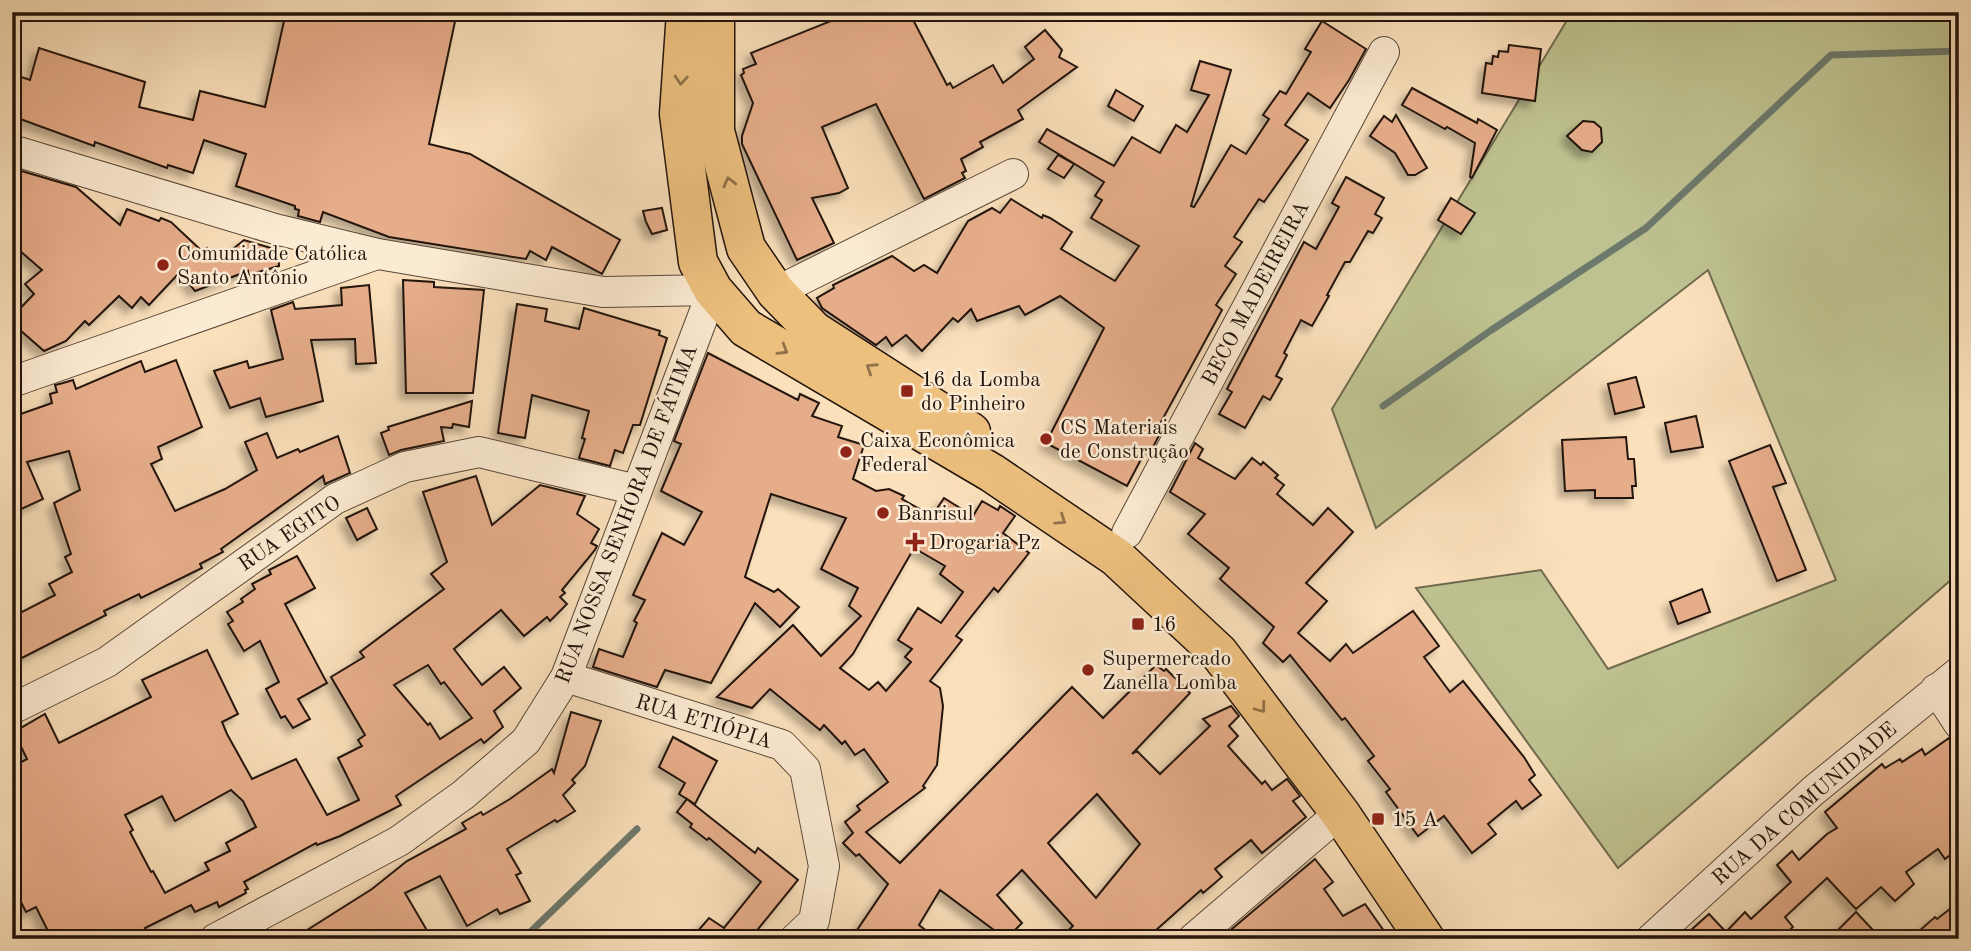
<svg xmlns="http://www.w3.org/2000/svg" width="1971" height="951" font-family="'Old Standard TT',serif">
<defs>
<filter id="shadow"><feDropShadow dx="-6" dy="6" stdDeviation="3.5" flood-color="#0004"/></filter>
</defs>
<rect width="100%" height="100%" fill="#fae0bb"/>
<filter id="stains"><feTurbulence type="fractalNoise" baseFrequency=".00286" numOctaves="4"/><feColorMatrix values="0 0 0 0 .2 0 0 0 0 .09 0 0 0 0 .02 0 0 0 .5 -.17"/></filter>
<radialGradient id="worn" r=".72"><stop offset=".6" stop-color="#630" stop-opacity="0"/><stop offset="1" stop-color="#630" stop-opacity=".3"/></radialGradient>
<path fill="#bec290" stroke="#706a4e" stroke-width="2" d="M1572,12H1959V573L1618,868L1416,588L1541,570L1608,669L1836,580L1708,270L1376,528L1332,409Z"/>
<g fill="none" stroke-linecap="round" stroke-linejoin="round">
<g stroke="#6d796c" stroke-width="7">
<path d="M1383,406L1490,331L1646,228L1831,55L1959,51"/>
<path d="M523,939L637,829"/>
</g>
</g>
<g fill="#e6ad8a" stroke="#22130b" stroke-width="2" fill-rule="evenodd" filter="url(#shadow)">
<path d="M286,12H457L429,144L470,154L620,240L602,274L552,247L546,260L530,251L526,259L389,237L323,212L320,222L298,216L299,210L295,209V206L236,186L246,154L204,140L193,173L168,165L167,168L95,142L94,146L12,116V74L30,80L39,48L145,82L139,107L193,120L200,91L265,107Z"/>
<path d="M833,12H909L947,85L950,83L953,88L993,65L1003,83L1034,59L1025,47L1045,30L1062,50L1059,57L1077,67L1018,110L1023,119L980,142L983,147L961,159L966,171L962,173L965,178L924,199L876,104L822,127L848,188L839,193L812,198L834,243L797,260L742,144V136L753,103L741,75L744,73L743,69L756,64L751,53L836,19Z"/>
<path d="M1322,21L1366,49L1349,80L1330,108L1308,93L1285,125L1308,140L1264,202L1259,199L1234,237L1242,242L1225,266L1236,274L1216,305L1222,310L1161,422L1165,424L1151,451L1147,448L1127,486L1046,443L1104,328L1060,296L1025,315L1019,306L977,321L971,309L958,322L953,318L922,351L906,335L892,346L886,337L876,345L822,308L817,298L834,288L833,285L892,256L914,271L924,265L937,273L968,221L992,208L1000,213L1011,199L1042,218L1043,215L1050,218L1072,232L1061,249L1115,281L1139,246L1091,218L1102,200L1095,196L1104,182L1039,142L1047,129L1114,166L1132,137L1160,153L1176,125L1187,132L1209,95L1191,90L1200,61L1231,70L1191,206L1194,207L1231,145L1246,154L1269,119L1263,115L1280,91L1286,94L1311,52L1305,49Z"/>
<path d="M1509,45L1541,49L1535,101L1482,93L1486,63L1492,64L1493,56L1498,57L1499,51L1508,52Z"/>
<path d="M1412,88L1477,123L1478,119L1497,130L1472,178L1470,177L1475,143L1447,127L1445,129L1402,105Z"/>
<path d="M1116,90L1143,106L1134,121L1108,106Z"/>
<path d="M1396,115L1427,168L1415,175H1408L1395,153L1370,136L1384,116L1392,122Z"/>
<path d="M1583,121L1594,122L1601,128L1602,142L1592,152L1582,150L1567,136Z"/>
<path d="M1058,155L1074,164L1064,178L1048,169Z"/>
<path d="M18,170L76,187L120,225L127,209L159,221L161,218L171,222L203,252L207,248L218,261L244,240L278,250L279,266L248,275V271L195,291L180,272L149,305L141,297L132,308L119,296L89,325L85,321L66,341L44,351L12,323V317L34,294L25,284L42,270L12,244V174L16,176Z"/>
<path d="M1346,177L1384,198L1375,214L1382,218L1373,233L1368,231L1350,262H1345L1327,295L1329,296L1312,326L1301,320L1284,353L1287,355L1276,376L1282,379L1270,400L1263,396L1245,428L1219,414L1232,392L1227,389L1304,242L1316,249L1339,207L1332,203Z"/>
<path d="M1451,198L1475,213L1461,234L1438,220Z"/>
<path d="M662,208L667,230L652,234L646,222L643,211Z"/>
<path d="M403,280L434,282V287L484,290L473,393H406Z"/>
<path d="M369,285L376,363L356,364L355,339L311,340L323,401L266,417L260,398L230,408L214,371L247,361L249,368L283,359L271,310L293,302L295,309L342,305L341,288Z"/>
<path d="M517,304L547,309L545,321L579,329L584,308L660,331L659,335L667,338L640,425H633L623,453L615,450L610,466L579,458L585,439L582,438L589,411L532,395L525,438L498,433Z"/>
<path d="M708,353L798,400L800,394L819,403L812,416L842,426L838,437L864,445L853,479L876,491L889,489L904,496L902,499L932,516L944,498L973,516L982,501L998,510L1000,506L1015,516L1003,533L1029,553L998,592L994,588L956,636L962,640L930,681L940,688L943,706L937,765L923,786L925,788L866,832L900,863L1072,687L1103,718L1156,665L1164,671L1166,669L1190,693L1132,754L1137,751L1160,774L1210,726L1203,719L1231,706L1239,716L1229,726L1238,736L1228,746L1262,784L1265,781L1272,790L1287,779L1300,796L1293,801L1306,817L1262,853L1251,840L1215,869L1222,877L1203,893L1201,890L1146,939H1059L1073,926L1022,870L997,895L1022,923L1006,939L940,890L919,925L937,939H851L888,884L859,854L856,856L843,843L853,833L845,822L860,810L857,806L888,782L864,749L855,755L845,741L842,744L824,725L820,730L770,689L752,708L717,697L793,625L821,656L861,616L849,606L858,588L821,569L846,518L771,494L745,577L774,592L778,589L799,607L780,627L755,603L711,683L665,670L657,687L593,667L599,649L623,657L637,623L634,621L645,600L633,595L662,533L684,545L702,512L661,491L681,444L674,441ZM914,548L945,566L940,574L963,592L941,623L918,608L898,640L912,649L905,657L911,662L886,691L878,682L869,690L840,668L853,654ZM1097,794L1140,844L1096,898L1048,843Z"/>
<path d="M176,360L202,427L158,447L162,459L151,464L175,511L225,489L257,470L245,442L267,433L277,458L298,449L300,452L338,436L350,473L325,484L323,476L221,549L223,552L200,564L202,568L141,598L139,594L104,611L106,615L12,663V617L55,595L49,584L72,572L65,557L71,554L54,503L80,490L69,451L27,462L43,499L17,511L12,501V417L52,403L50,394L57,392L55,385L63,383L73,380L76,389L141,361L145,372Z"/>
<path d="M1636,377L1644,407L1615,414L1608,384Z"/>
<path d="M472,401L469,427L453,424L452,428L441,427L444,441L401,450L389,455L381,433L389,430L388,427Z"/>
<path d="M1696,416L1703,447L1671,452L1665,423Z"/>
<path d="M1626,437L1628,459H1634L1636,486H1632L1633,498H1595V490L1565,491L1562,440Z"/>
<path d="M1195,443L1203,449L1198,458L1235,479L1252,458L1261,465L1263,462L1278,475L1275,478L1284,485L1277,494L1313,525L1328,508L1353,532L1306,583L1327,601L1298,633L1330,661L1346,644L1353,653L1413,611L1439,646L1424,657L1450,692L1463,681L1524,757L1535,775L1529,780L1541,795L1522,809L1516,801L1488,824L1496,834L1472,853L1444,816L1418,836L1386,792L1390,789L1368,761L1374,756L1345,718L1342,720L1290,655L1283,662L1263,643L1274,627L1220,579L1229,568L1188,534L1205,514L1170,492Z"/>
<path d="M1770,445L1786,483L1773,487L1806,570L1777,581L1729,461Z"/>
<path d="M476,476L492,525L540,485L585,496L577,514L599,529L591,543L597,546L595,550L562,590L565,593L560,597L567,604L550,621L547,617L524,636L501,610L454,649L482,685L504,667L521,688L494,711L503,727L484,743L481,739L396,796L401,805L340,836L317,845L316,843L244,882L248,889L245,890L246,893L219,907L217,902L195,912L191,905L145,928L151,939H52L36,907L26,912L12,884V767L27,759L14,732L45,714L59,743L151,697L142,680L207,650L238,714L222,722L227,734L252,779L296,759L327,815L359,800L338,758L362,746L358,740L365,735L331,677L364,657L360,652L444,589L431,574L447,562L423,492ZM428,665L441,684L444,682L472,718L440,739L430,723L428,725L394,685ZM231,790L243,801L256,827L226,843L230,851L205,863L209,870L165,893L153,871L151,872L130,832L133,830L125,815L162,796L175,821Z"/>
<path d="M367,508L377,529L357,540L346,518Z"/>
<path d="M297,556L315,588L285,604L327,683L298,699L310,719L293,728L285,716L281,718L266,689L279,682L260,641L244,651L228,624L233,621L227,612L243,602L241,599L255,589L252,584L271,574L269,570Z"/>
<path d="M1702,589L1710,612L1678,624L1670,602Z"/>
<path d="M571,712L601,721L585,766L572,780L575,783L563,795L575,811L557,822L555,820L507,849L521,873L516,875L530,901L500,914L497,909L467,926L440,876L405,893L432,939H293L372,889L407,861L466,829L462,823L481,812L483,815L510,799L552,769L554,773Z"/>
<path d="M673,737L717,761L695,804L679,794L685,783L659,767Z"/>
<path d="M1949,738L1959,754V848L1945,859L1938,849L1906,872L1914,884L1895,901L1881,887L1856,909L1827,878L1785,917L1793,927L1780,939H1681L1709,914L1726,932L1745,912L1751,919L1791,882L1777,865L1792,851L1799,860L1827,834L1837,828L1825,812L1882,764L1885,768L1900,759L1902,762L1922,749L1925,755Z"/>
<path d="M687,799L755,853L758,848L798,880L750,939H691L709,918L724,928L761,882L709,838L707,840L690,827L692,824L677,812Z"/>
<path d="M1315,859L1333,882L1324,889L1343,916L1365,904L1384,931L1370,939H1220Z"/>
<path d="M1959,902V939H1910L1935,917L1937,919Z"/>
<path d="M1856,912L1872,929L1861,939H1849L1839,929Z"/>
</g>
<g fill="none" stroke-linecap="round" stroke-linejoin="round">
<g stroke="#584637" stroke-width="32">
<g id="minor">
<path d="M12,150L275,229L378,254L603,292L713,290L566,677L526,741L463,795L399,841L215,939"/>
<path d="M776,292L1013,174"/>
<path d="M12,382L377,254"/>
<path d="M1127,533L1384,52"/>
<path d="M566,677L782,745L805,769L824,866L814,921L795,939"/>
<path d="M1936,689L1959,724"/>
<path d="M12,709L107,662L335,499L405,467L479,452L637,490"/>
<path d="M1193,939L1340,813"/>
<path d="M1651,939L1813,791L1959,672"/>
</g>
</g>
<g stroke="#22130b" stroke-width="41">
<g id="major">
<path d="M686,12L679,114L698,262L713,290L746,328L992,473L1116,557L1219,653L1340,813L1425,939"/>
<path d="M715,12V131L746,248L776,292L814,331L971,432"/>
</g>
</g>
<use href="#minor" stroke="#fcebd3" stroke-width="30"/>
<use href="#major" stroke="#edc07e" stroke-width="38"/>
</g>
<defs><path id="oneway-chevron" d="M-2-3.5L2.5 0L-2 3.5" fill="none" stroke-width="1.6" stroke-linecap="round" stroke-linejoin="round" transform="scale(1.75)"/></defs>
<g stroke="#92724a">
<use href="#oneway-chevron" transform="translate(681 80) rotate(94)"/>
<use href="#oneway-chevron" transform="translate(729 182) rotate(-104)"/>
<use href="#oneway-chevron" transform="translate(783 350) rotate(31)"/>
<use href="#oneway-chevron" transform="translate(871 368) rotate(-147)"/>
<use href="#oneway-chevron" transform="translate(1061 520) rotate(34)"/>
<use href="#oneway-chevron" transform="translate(1261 708) rotate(53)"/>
</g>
<g fill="#8f2418" stroke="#fcebd3" stroke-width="2.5">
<circle cx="163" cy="265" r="7"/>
<rect x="900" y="384" width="14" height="14" rx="3.5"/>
<circle cx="1046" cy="439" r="7"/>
<circle cx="846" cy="452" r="7"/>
<circle cx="883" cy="513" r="7"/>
<path d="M911.5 531.5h7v7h7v7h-7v7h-7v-7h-7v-7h7z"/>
<rect x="1131" y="617" width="14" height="14" rx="3.5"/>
<circle cx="1088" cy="670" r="7"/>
<rect x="1371" y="812" width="14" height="14" rx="3.5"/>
</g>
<g text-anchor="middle" stroke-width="5" stroke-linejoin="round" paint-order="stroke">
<g font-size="21" fill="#22130b" stroke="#fcebd3" text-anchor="start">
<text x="177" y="260">Comunidade Católica<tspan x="177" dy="24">Santo Antônio</tspan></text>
<text x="921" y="386">16 da Lomba<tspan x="921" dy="24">do Pinheiro</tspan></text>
<text x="1060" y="434">CS Materiais<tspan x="1060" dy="24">de Construção</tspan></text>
<text x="860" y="447">Caixa Econômica<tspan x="860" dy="24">Federal</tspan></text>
<text x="897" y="520">Banrisul</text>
<text x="929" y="549">Drogaria Pz</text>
<text x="1152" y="631">16</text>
<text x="1102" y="665">Supermercado<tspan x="1102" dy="24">Zanella Lomba</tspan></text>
<text x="1392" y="826">15 A</text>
</g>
<g font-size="21" fill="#22130b" stroke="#fcebd3">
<text transform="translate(1255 293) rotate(-62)" y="7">BECO MADEIREIRA</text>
<text transform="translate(626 514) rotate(-69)" y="7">RUA NOSSA SENHORA DE FÁTIMA</text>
<text transform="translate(289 533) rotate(-34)" y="7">RUA EGITO</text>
<text transform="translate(704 721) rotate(17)" y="7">RUA ETIÓPIA</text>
<text transform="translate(1804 803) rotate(-41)" y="7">RUA DA COMUNIDADE</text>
</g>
</g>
<rect width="1971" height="951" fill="none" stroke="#fae0bb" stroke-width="42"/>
<rect x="14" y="14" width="1943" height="923" fill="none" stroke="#22130b" stroke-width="3.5"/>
<rect x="21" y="21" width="1929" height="909" fill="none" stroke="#22130b" stroke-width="2"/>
<rect width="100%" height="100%" filter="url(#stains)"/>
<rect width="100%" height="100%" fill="url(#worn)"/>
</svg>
